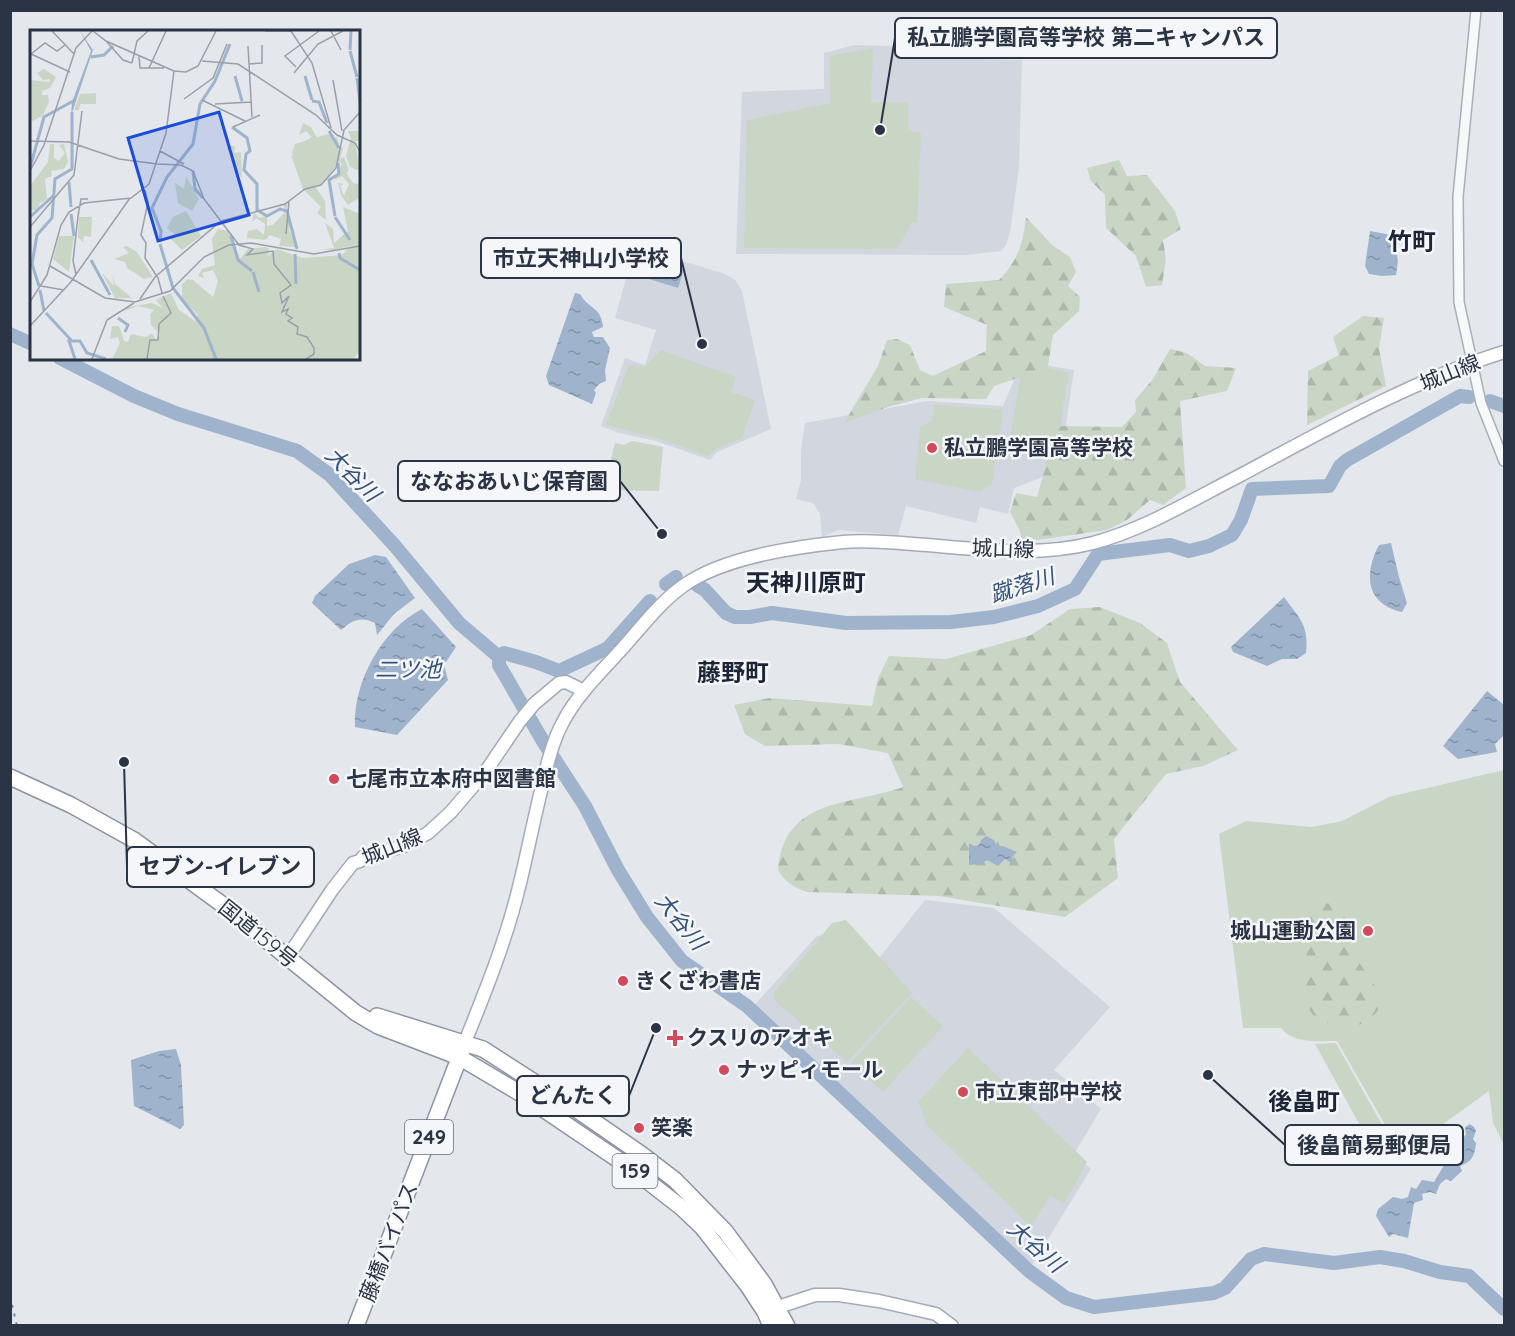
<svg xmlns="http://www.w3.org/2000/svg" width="1515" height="1336" font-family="Quicksand,'Noto Sans JP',sans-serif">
<defs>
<pattern id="forest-firs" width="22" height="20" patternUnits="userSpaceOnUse" patternTransform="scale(1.5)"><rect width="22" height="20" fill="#c9d6c5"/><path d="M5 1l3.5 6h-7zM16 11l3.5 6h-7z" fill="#adb8ab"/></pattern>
<pattern id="water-ripples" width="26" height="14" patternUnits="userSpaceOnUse" patternTransform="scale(1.5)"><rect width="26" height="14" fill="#9fb4cc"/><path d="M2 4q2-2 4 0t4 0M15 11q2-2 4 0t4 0" fill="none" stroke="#8293a7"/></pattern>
</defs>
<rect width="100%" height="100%" fill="#e4e7ec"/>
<g fill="#d2d6de">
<path d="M854,45L914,47L949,58L1022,60L1019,167L1010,232L1006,245L1001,251L966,255L736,254L742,92L824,89V53Z"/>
<path d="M634,250L693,264L725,274L735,280L742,291L771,429L717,452L710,460L656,441L619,433L601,426L625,358L645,365L656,330L615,318Z"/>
<path d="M1022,361L1074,370L1063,445L1053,473L1014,488L1008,514L980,507L976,523L906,506L898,535L838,530L822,537L820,514L813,503L796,499L801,480V451L805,423L928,401L1003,406Z"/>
<path d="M925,900L994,908L1110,1007L1054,1070L1101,1109L1074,1154L1091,1169L1030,1268L882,1125L751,1009L816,937L829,932L869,971Z"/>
</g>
<g fill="#c9d6c5">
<path d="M873,48L871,102L908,103V131L921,132L917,223H910L908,231L896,249L744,248L747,120L831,103L829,56Z"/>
<path d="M661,350L736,377L731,392L755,400L742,438L718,448L708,456L660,439L606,425L629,365L645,367Z"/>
<path d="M1023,364L1069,372L1057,444L1010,436Z"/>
<path d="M934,405L1003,409L992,484L980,492L915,479L920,427L932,421Z"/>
<path d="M632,441L663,447L659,491L603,490L615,443L624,445Z"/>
<path d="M1504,770V1145L1493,1123L1489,1091L1432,1132L1399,1149L1337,1041C1319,1041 1294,1044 1281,1028H1243L1219,834L1246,821L1312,827L1342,821L1389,797Z"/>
<path d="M846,920L912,993L847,1062L774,1000L775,992L832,923Z"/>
<path d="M911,997L943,1026L883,1092L851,1063Z"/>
<path d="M1336,1043L1394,1146L1377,1156L1315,1044Z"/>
<path d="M968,1048L1087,1162L1064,1204L1050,1195L1031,1227L927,1125L918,1102Z"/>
</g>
<g fill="url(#forest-firs)">
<path d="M1119,160L1127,176L1147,175L1175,211L1181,229L1163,240L1166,259L1162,285L1146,287L1136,256L1106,228L1105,195L1091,181L1087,168Z"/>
<path d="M1026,217L1052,245L1070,257L1076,272L1068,286L1080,297L1079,311L1053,335L1047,372L1027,375L994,386L986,399L922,398L888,407L844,423L878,366L887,340L897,339L910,345L920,370L933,376L986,351L987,325L944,307L946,284L999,280C1018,260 1023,244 1026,217Z"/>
<path d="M1363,316L1384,318L1379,348L1386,386L1307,425L1308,371L1339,355L1333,337Z"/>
<path d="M1170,349L1187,353L1205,366L1236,368L1227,391L1180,401L1186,488L1163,505L1150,500L1127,520L1107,530L1023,542L1019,529L1010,512L1016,493L1037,497L1057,426L1122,427L1136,412L1135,400L1153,379Z"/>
<path d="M1100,607L1140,623L1167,643L1180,682L1238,750L1203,766L1166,774L1114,839L1118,878L1065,917L939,896L807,892C793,887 786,883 778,870C784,797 850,806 903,787L888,753L838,744L765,746L745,734L734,705L769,698L872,706L878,678L889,656L946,659L1031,635L1070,609Z"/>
<path d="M1350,900L1346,922L1350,949L1384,999C1369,1033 1347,1028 1316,1020L1303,999L1302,979L1305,925L1317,905Z"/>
</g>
<g fill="url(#water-ripples)">
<path d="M1370,231L1391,235L1394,238L1398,261L1396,275L1382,276L1369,274L1365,266Z"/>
<path d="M655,260L684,269L678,288L649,279Z"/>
<path d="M575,293L580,294C589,310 601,306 603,327L592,332L594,337H603L610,348L605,370L606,381L599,384L594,390L596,393L592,404L549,385L546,376Z"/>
<path d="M1391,543L1399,577L1407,603L1402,612C1365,604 1364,573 1379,545Z"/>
<path d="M375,555L386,557L415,598L394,614L377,635L375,623C360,616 353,620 341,630L312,603L315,596L349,564Z"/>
<path d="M1284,597C1300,619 1309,625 1306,653L1297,659H1282L1267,666L1233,652L1231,647Z"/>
<path d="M422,609L456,647L444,665L448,680L397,735L355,727C353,682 382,629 422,609Z"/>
<path d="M1487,691L1504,705V735L1495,744L1497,752L1458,759L1443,746Z"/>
<path d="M986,836L994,840L997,846H1003L1017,852L1012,857L1013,864L1005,859L998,866L987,860L981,864L969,865V843L974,846L979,845L981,840Z"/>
<path d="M176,1049L181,1065L184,1125L180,1129L134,1106L131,1060L159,1051Z"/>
<path d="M1470,1124L1474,1127L1476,1131L1473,1139L1476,1143C1475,1155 1472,1162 1460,1166L1462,1171L1451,1181L1446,1179L1440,1184L1436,1194L1430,1192L1422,1194L1423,1200L1414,1203L1408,1238L1393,1234L1389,1237L1376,1216L1378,1209L1393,1197L1402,1199L1408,1197L1411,1187L1416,1189L1422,1180L1434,1182L1446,1162L1443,1158L1452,1155L1457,1141L1462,1140L1466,1134L1465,1127Z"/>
</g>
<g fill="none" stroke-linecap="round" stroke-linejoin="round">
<g stroke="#9fb4cc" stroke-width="14">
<path d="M10,334L32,344"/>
<path d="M60,358L134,396L178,414L297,451L330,475L395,546L459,623L499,657V665L544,743L585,806L618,870L647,917L682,961L747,1006L1029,1271L1066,1298L1094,1307L1214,1293L1225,1288L1251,1259L1264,1254L1334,1263L1380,1257L1404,1261L1440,1272L1469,1276L1504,1309"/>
<path d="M1490,401L1504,406"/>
<path d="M666,584L676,577"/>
<path d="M697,585L705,590L726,613L735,617H750L772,613L846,623L951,622L994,617L1038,606L1075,589L1098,554L1170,545L1189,551L1209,546L1232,535L1241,520L1252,489L1329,486L1340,466L1347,460L1460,396L1469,397"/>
<path d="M499,657L504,653L536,662L559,671L608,648L650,601"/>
</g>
<g stroke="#a9aeb7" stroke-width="12">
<path id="minor" d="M1476,10L1458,197L1459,302L1481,403L1504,461"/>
</g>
<g stroke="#a3abb8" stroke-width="15">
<g id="major">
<path d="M287,958L332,890L353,863L360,861L363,857L404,846L428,833L451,812L486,771L520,721L534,704L559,683L566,682L584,691"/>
<path d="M465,1042C486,990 507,938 520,883C527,854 533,824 540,795C546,770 551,744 563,722C577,695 600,673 620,651C640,629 659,603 683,586C723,557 794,547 843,542C866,540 890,542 913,544C972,548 1035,558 1093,543C1145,529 1192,500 1239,476C1325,430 1411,381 1504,352"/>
<path d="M769,1310L815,1295H839L879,1301L936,1314L952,1326"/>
</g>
</g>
<g stroke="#8b94a3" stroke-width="18">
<g id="highway">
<path d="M10,777L71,805L134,840L223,905L356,1013L378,1026L459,1057L518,1092L632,1169L682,1208L702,1227L748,1286L765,1312L771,1326"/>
<path d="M377,1016L483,1049L570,1105L641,1154L675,1180L725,1231L764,1284L787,1326"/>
<path d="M356,1326L463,1048"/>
</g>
</g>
<use href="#minor" stroke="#f7f8fa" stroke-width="9"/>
<use href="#major" stroke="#fff" stroke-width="12"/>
<use href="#highway" stroke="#fff" stroke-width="15"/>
<path stroke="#7d8696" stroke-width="2" stroke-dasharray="3 6" stroke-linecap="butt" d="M10,1296L17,1326"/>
</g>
<g fill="#d1495b" stroke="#f4f6f9" stroke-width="2">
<circle cx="932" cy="448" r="6"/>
<circle cx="334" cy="779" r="6"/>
<circle cx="1368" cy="931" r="6"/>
<circle cx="623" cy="981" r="6"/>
<path d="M672 1029h6v6h6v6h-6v6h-6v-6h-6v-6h6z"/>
<circle cx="724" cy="1070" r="6"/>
<circle cx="963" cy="1092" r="6"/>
<circle cx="639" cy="1128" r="6"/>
</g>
<g text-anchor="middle" stroke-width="5" stroke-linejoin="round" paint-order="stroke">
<g fill="#f4f6f9" stroke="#676e7b" stroke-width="1.5">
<rect x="405" y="1120" width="48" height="34" rx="4.5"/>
<rect x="612.5" y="1154" width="45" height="34" rx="4.5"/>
</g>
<g font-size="20" font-weight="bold" fill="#2b3445">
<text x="429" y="1144">249</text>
<text x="635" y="1178">159</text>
</g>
<g font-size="21" fill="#2b3445" stroke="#f4f6f9">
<text transform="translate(1450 373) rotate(-22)" y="7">城山線</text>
<text transform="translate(1003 549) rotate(2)" y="7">城山線</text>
<text transform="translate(392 847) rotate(-22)" y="7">城山線</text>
<text transform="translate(258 934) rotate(39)" y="7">国道159号</text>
<text transform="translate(389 1242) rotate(-69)" y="7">藤橋バイパス</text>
</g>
<g font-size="21" font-weight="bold" fill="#2b3445" stroke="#f4f6f9" text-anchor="start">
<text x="944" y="455">私立鵬学園高等学校</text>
<text x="346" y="786">七尾市立本府中図書館</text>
<text x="1356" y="938" text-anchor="end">城山運動公園</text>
<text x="635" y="988">きくざわ書店</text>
<text x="687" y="1045">クスリのアオキ</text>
<text x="736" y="1077">ナッピィモール</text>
<text x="975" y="1099">市立東部中学校</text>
<text x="651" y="1135">笑楽</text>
</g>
<g font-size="22" font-style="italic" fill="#34527a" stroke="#f4f6f9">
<text transform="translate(353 474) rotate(45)" y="8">大谷川</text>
<text transform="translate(1022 585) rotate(-18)" y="8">蹴落川</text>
<text x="408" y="677">二ツ池</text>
<text transform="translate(681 921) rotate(51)" y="8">大谷川</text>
<text transform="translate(1036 1246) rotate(41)" y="8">大谷川</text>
</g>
<g font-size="24" font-weight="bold" fill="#1d2536" stroke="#f4f6f9">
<text x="1412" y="250">竹町</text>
<text x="806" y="591">天神川原町</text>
<text x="733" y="681">藤野町</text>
<text x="1304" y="1110">後畠町</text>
</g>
</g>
<g transform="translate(30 30)">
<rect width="330" height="330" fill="#e4e7ec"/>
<path d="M66,63V74H50L49,80H44L50,64ZM298,104L305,109L309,121L305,138L290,155L280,157L262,123L265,114ZM156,181L171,206L152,220L140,208L144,204L137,198L143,187ZM49,187H62L61,207L54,206L53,212L48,207ZM29,206H44L39,242L23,229Z" fill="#c9d6c5"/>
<path d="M14,39L26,47L20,58L12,61V65H18L19,72L13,85L3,91L0,90V50L19,52L20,49L13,50L7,43ZM273,93L281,97L292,117L304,124L306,112L303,108L307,107L310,118L313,117L310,129L314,127L319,140L316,143L323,153L330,155V167L318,175L311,165L308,153L314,154L310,156L314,166L319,154L312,146L305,150L312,133L302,130L296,142L295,136L290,139L291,129L287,142L279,136L283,142L278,146L295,171L296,190L287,183L291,177L273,159L261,125L272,130L275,111L282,107L276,101L269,105ZM318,101H330V111H325L330,141L320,137L316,126L321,108ZM20,114H24V128L29,131L35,123L29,115L34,114L38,132L34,139L21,141L22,146L15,149L17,169L10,173L8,180H1V155L18,132ZM201,115L205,117L204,123L211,122L212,148L204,137ZM156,146L169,169L162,181L148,173L145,153L154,159ZM258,174L255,184L260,188L259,200L267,217L249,216L251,209L240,205L235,210L217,208L218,201L227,199L234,205L235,194L226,188L222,192L224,182L229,188L237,186V196L243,195L256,181L253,175ZM313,177L330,184V319L324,329H82L90,313L88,307L80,309L82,296H89L94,311L98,312L101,304L116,307L122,303L126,310L130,304L121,295L120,284L124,280L108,276L94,281L99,277L122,273L133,278L126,270L141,263L149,280L165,291L168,285L152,269V254L158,249L163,250L183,267L188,251L183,240L172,243L174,248L168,246L172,239L185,235L182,209L188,199L200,201L210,229L218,219L235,217L239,219L238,226L247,219L273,228L312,225L320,216L303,220H291L304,218L295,193L303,199L304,213L318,201ZM97,216L107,222L123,247L114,249L97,238L95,232L84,229L99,223L93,217ZM72,243L84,256L82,244L85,254L102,268H85Z" fill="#c9d6c5"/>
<path d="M50,1L63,20L41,86L42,72L61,21Z" fill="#9fb4cc"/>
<path fill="none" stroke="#9fb4cc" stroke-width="3" d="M320,20L321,1M320,21L327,47M61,27L74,25L83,16M205,46L212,71M275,46L282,70M327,48L330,72M282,71L289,72L297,93M202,97L217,108L220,121L216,124L214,140L227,154V180L237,186L250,179L257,181L267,219M299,101L309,118M0,138L14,87L45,70M163,141L165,159L173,168M39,152L41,177M41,184L44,206M305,186L299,150L309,144L308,133M0,187L23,166M305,187L320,210M201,206L208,230L222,241M130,212L131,201L122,178L137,147L163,114L170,74L185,51L200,14M130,214L143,258L174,298L186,329M309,223L310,228L330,240M265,224L266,254M61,230L80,265M223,242L229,262M9,256L2,234L7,205L22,188L25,149L42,139V82M10,260L14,281M16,283L41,310M88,288L98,295L95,302M45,329L39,311H50L57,323L76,329"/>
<path fill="none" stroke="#9a9fa9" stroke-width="1.5" d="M22,1L44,24M63,1L76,11L144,41M235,1H262M261,1L282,33L301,98M301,1L311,20M77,12L93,30L102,33M218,16L222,87M1,24L15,13L27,21L35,15M1,24L40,42M109,26L110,38H134M172,31L208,34L286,85L307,105L325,113L330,122M102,33L107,11L118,1M219,34L232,33V15M266,37L255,26L289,1M119,38L136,1M264,43L288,14L313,1M303,50L312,101M154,69L183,48L197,14M172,70L215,91M185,74L221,72M203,97L230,85M0,111L39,112L89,129L127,134M130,121L154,134M127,134L151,135L163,141L174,169L209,215L223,219L217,225L243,221L244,234L261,255L250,263L252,273L259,266L252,282L258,279L256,284L262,288L258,291L268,297L267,304L277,307L284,318V324L276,329M0,141L14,115L46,18L62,1M115,160L118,172L111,205L116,213L115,228L128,248L132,263M0,197L44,145L52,81M256,204L259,172M20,236L75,268L105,272L140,261L174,227L199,215L221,213L284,224L330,216M46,244L43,231L48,186L51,169H58M11,256L34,260M110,269L125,247L191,191L255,174L275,159L291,155L306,138L314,100L330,82M0,272L17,245L31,195L39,182L54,173L101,168L119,154L136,103L144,41L156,42L168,36L186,1M0,296L40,253L100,168M62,329L77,290L104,273M117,329L120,310H128L129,294L141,283L133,266"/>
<path fill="#1d4ed8" fill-opacity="0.15" stroke="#1d4ed8" stroke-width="3" d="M189,82L219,185L128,211L98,108Z"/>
<rect width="330" height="330" fill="none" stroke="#2b3445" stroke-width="3"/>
</g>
<path fill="none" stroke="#2b3445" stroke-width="2" d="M880 130L895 38M702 344L681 258M662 534L620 481M124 762L127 867M656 1028L629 1096M1208 1075L1285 1145"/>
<g fill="#2b3445" stroke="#f4f6f9" stroke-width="2">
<circle cx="880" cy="130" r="6"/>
<circle cx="702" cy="344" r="6"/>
<circle cx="662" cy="534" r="6"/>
<circle cx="124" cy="762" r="6"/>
<circle cx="656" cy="1028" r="6"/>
<circle cx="1208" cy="1075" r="6"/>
</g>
<g fill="#f4f6f9" stroke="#2b3445" stroke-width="2">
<rect x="895" y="18" width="382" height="40" rx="6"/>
<rect x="481" y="238" width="200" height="40" rx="6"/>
<rect x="398" y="461" width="222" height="40" rx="6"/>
<rect x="127" y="847" width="187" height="40" rx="6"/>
<rect x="517" y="1076" width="112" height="40" rx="6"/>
<rect x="1285" y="1125" width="178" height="40" rx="6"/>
</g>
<g font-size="22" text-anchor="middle" font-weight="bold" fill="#2b3445">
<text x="1086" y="45">私立鵬学園高等学校 第二キャンパス</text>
<text x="581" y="266">市立天神山小学校</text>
<text x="509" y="489">ななおあいじ保育園</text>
<text x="220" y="874">セブン-イレブン</text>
<text x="573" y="1103">どんたく</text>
<text x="1374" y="1153">後畠簡易郵便局</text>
</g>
<rect width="1515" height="1336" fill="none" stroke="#2b3445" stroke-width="24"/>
</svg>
